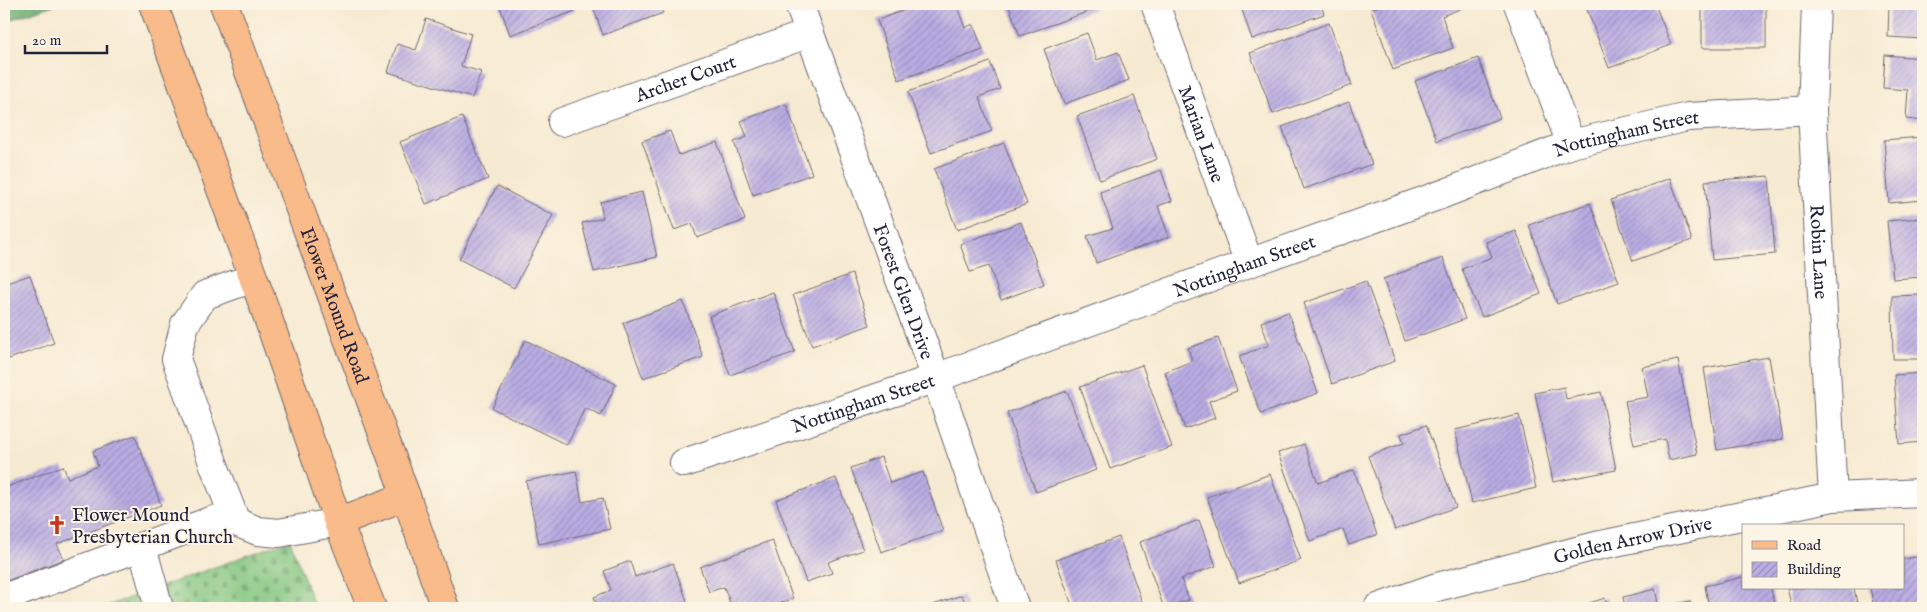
<svg xmlns="http://www.w3.org/2000/svg" width="1927" height="612" font-family="'IM FELL English',serif">
<defs>
<pattern id="forest-crowns" width="20" height="18" patternUnits="userSpaceOnUse" patternTransform="scale(1.25)"><rect width="20" height="18" fill="#69ab6e"/><path d="M2 6a3 3 0 1 1 6 0M12 15a3 3 0 1 1 6 0" fill="none" stroke="#568b5c"/></pattern>
<pattern id="cemetery-stones" width="16" height="16" patternUnits="userSpaceOnUse" patternTransform="scale(1.25)"><rect width="16" height="16" fill="#82c680"/><path d="M2 7V4a2 2 0 0 1 4 0v3zM10 15v-3a2 2 0 0 1 4 0v3z" fill="#6aa06a"/></pattern>
<pattern id="building-hatch" width="6" height="6" patternUnits="userSpaceOnUse" patternTransform="scale(1.25)"><rect width="6" height="6" fill="#baade4"/><path d="M-1 1l2-2M0 6l6-6M5 7l2-2" fill="none" stroke="#978cba"/></pattern>
</defs>
<rect width="100%" height="100%" fill="#fcf5e5"/>
<filter id="ink" filterUnits="userSpaceOnUse"><feTurbulence type="fractalNoise" baseFrequency=".02" numOctaves="2"/><feDisplacementMap in="SourceGraphic" scale="10" xChannelSelector="R" yChannelSelector="G"/><feConvolveMatrix kernelMatrix="1 2 1 2 8 2 1 2 1" color-interpolation-filters="sRGB"/></filter>
<filter id="wash" filterUnits="userSpaceOnUse"><feTurbulence type="fractalNoise" baseFrequency=".0096" numOctaves="4" result="noise"/><feDisplacementMap in="SourceGraphic" scale="20" xChannelSelector="R" yChannelSelector="G"/><feGaussianBlur stdDeviation="1.12" result="paint"/><feColorMatrix in="noise" values="0 0 0 0 0 0 0 0 0 0 0 0 0 0 0 0 0 1.4 0 .05"/><feComposite in="paint" operator="in"/></filter>
<g filter="url(#wash)">
<rect width="100%" height="100%" fill="#f7ead2"/>
<path fill="url(#forest-crowns)" stroke="#466654" d="M4,4H57L4,22Z"/>
<path fill="url(#cemetery-stones)" stroke="#52745e" d="M290,540L315,608H101Z"/>
<g id="blocks">
<g fill="url(#building-hatch)">
<path d="M499,4H572L575,11L510,35Z"/>
<path d="M592,4H659L663,13L603,35Z"/>
<path d="M921,4H956L965,28L973,24L983,50L899,80L877,20Z"/>
<path d="M1008,4H1100L1101,7L1020,36Z"/>
<path d="M1240,4H1321L1324,14L1252,39Z"/>
<path d="M1384,4H1463L1465,7L1442,16L1453,48L1393,70L1371,9Z"/>
<path d="M1585,4H1655L1671,45L1609,68Z"/>
<rect x="1702" y="4" width="64" height="44"/>
<path d="M1889,4H1923V39L1888,37Z"/>
<path d="M426,19L471,34L461,66L481,72L472,98L388,72L397,44L416,50Z"/>
<path d="M1329,23L1352,85L1273,114L1250,53Z"/>
<path d="M1087,33L1097,60L1118,52L1129,80L1064,104L1044,49Z"/>
<path d="M1885,55L1923,58V121L1906,119L1908,90L1883,88Z"/>
<path d="M1478,58L1500,118L1437,141L1415,81Z"/>
<path d="M990,62L1000,89L979,97L992,131L931,153L908,92Z"/>
<path d="M1134,96L1157,159L1100,180L1077,116Z"/>
<path d="M1349,102L1372,164L1304,189L1282,127Z"/>
<path d="M786,104L812,174L753,195L734,142L747,137L741,121Z"/>
<path d="M462,117L488,179L426,204L400,142Z"/>
<path d="M670,131L679,155L717,142L745,220L697,238L692,224L674,230L642,141Z"/>
<path d="M1923,137V200L1889,203L1884,140Z"/>
<path d="M1004,143L1027,204L957,230L934,169Z"/>
<path d="M1161,170L1172,201L1158,206L1169,237L1096,263L1087,236L1113,228L1100,192Z"/>
<path d="M1769,176L1775,254L1712,260L1705,181Z"/>
<path d="M1670,178L1692,240L1633,261L1611,200Z"/>
<path d="M497,186L553,215L514,288L459,259Z"/>
<path d="M642,192L657,257L594,272L582,223L603,218L600,202Z"/>
<path d="M1590,203L1619,282L1557,304L1529,225Z"/>
<path d="M1923,218V277L1893,279L1887,221Z"/>
<path d="M1021,222L1044,284L1001,300L989,266L970,272L960,244Z"/>
<path d="M1516,231L1541,294L1482,317L1462,269L1492,257L1486,242Z"/>
<path d="M1443,258L1465,319L1405,341L1383,279Z"/>
<path d="M852,274L870,325L812,346L793,295Z"/>
<path d="M30,275L54,343L9,359L4,346V284Z"/>
<path d="M1366,281L1395,361L1332,384L1304,303Z"/>
<path d="M773,292L795,352L730,375L709,316Z"/>
<path d="M1923,295V359H1893L1892,296Z"/>
<path d="M683,301L703,357L643,378L623,323Z"/>
<path d="M1288,312L1318,393L1261,414L1239,356L1269,345L1261,322Z"/>
<path d="M1218,338L1237,391L1209,401L1215,418L1185,429L1165,372L1192,361L1188,348Z"/>
<path d="M525,340L616,384L601,416L585,408L567,445L492,408Z"/>
<path d="M1769,357L1783,439L1717,450L1704,368Z"/>
<path d="M1678,360L1697,454L1669,460L1665,439L1634,445L1625,401L1648,397L1642,367Z"/>
<path d="M1142,365L1172,447L1110,469L1080,387Z"/>
<path d="M1923,373V442L1899,444L1894,375Z"/>
<path d="M1564,387L1566,399L1601,392L1616,470L1553,482L1535,393Z"/>
<path d="M1067,391L1096,470L1036,492L1007,413Z"/>
<path d="M1519,415L1536,488L1472,503L1455,430Z"/>
<path d="M1426,425L1456,507L1395,530L1368,456L1404,443L1401,434Z"/>
<path d="M135,435L161,505L57,544L64,559L4,582V488L63,466L68,478L98,466L93,451Z"/>
<path d="M1304,444L1318,483L1354,470L1377,535L1349,545L1343,529L1310,541L1278,453Z"/>
<path d="M881,457L890,483L923,472L943,531L881,552L851,468Z"/>
<path d="M576,471L582,502L603,498L610,529L539,544L526,481Z"/>
<path d="M1270,474L1301,560L1239,583L1207,497Z"/>
<path d="M836,478L863,550L828,562L832,573L806,582L776,500Z"/>
<path d="M1199,520L1216,566L1181,579L1189,600L1164,608L1140,542Z"/>
<path d="M1119,537L1144,608H1073L1056,560Z"/>
<path d="M772,540L793,599L767,608H732L724,587L709,592L700,567Z"/>
<path d="M1923,556V608H1874L1870,588H1903V559Z"/>
<path d="M630,561L635,577L673,563L687,601L668,608H598L594,597L611,590L604,571Z"/>
<path d="M1743,577V588H1771L1775,608H1709L1705,586Z"/>
<path d="M1787,588H1854L1858,608H1792Z"/>
<path d="M1655,589L1659,608H1625L1623,597Z"/>
<path d="M962,595L967,608H924Z"/>
<path d="M1605,598L1608,608H1574Z"/>
<path d="M1690,601L1691,608H1660V607Z"/>
</g>
</g>
</g>
<g filter="url(#ink)">
<use href="#blocks" fill-opacity="0" stroke="#6d6870" stroke-width="1"/>
<g fill="none" stroke-linecap="round" stroke-linejoin="round">
<g stroke="#6d6870" stroke-width="30">
<g id="minor">
<path id="s1" d="M799,4L936,378L1015,608"/>
<path id="s2" d="M1155,4L1249,263"/>
<path d="M1518,4L1571,144"/>
<path id="s3" d="M1816,4L1812,110L1833,497"/>
<path id="s4" d="M562,122L810,33"/>
<path d="M253,278L205,295L185,324L176,359L215,468L236,522L258,531L279,533L338,522"/>
<path id="s5" d="M684,463L936,378L1249,263L1443,194L1571,144L1688,117L1812,110"/>
<path d="M142,547L159,608"/>
<path d="M4,598L210,521L223,518L236,522"/>
<path id="s6" d="M1378,608L1437,587L1596,546L1833,497L1923,493"/>
</g>
</g>
<g stroke="#6d6870" stroke-width="30">
<g id="major">
<path d="M153,4L267,315L338,522L372,608"/>
<path id="s7" d="M224,4L406,496L445,608"/>
<path d="M338,522L406,496"/>
</g>
</g>
<use href="#minor" stroke="#fff" stroke-width="28"/>
<use href="#major" stroke="#fabb8b" stroke-width="28"/>
</g>
</g>
<defs>
<g id="church-bare" transform="scale(1.5)"><path d="M-1.2-6h2.4v3.5h3.3v2.4h-3.3V6h-2.4V-.1h-3.3v-2.4h3.3Z" fill="#c8321e" stroke="#fcf5e5" stroke-width="2.5" paint-order="stroke"/></g>
</defs>
<g fill-rule="evenodd">
<use href="#church-bare" x="57" y="525"/>
</g>
<g text-anchor="middle" stroke-width="4" stroke-linejoin="round" paint-order="stroke">
<g font-size="19" fill="#22223b" stroke="#fcf5e5">
<text dy="7" stroke="none"><textPath href="#s4" startOffset="131">Archer Court</textPath></text>
<text dy="7" stroke="none"><textPath href="#s2" startOffset="138">Marian Lane</textPath></text>
<text dy="7" stroke="none"><textPath href="#s5" startOffset="999">Nottingham Street</textPath></text>
<text dy="7" stroke="none"><textPath href="#s3" startOffset="248">Robin Lane</textPath></text>
<text dy="7" stroke="none"><textPath href="#s5" startOffset="594">Nottingham Street</textPath></text>
<text dy="7" stroke="none"><textPath href="#s1" startOffset="306">Forest Glen Drive</textPath></text>
<text dy="7" stroke="none"><textPath href="#s7" startOffset="321">Flower Mound Road</textPath></text>
<text dy="7" stroke="none"><textPath href="#s5" startOffset="189">Nottingham Street</textPath></text>
<text dy="7" stroke="none"><textPath href="#s6" startOffset="264">Golden Arrow Drive</textPath></text>
</g>
<g font-size="19" fill="#22223b" stroke="#fcf5e5" text-anchor="start">
<text x="72" y="521">Flower Mound<tspan x="72" dy="22">Presbyterian Church</tspan></text>
</g>
</g>
<rect width="1927" height="612" fill="none" stroke="#fcf5e5" stroke-width="20"/>
<rect x="1742" y="524" width="162" height="65" fill="#fcf5e5" stroke="#a5a1a1"/>
<rect x="1752" y="541" width="25" height="8" fill="#fabb8b" stroke="#a5a1a1"/>
<text x="1787" y="550" font-size="15" fill="#22223b">Road</text>
<rect x="1752" y="562" width="25" height="15" fill="url(#building-hatch)" stroke="#a5a1a1"/>
<text x="1787" y="574" font-size="15" fill="#22223b">Building</text>
<path d="M25 45v8h82v-8" fill="none" stroke="#22223b" stroke-width="2.5"/>
<text x="32" y="45" font-size="15" fill="#22223b" stroke="#fcf5e5" stroke-width="4" paint-order="stroke">20 m</text>
</svg>
